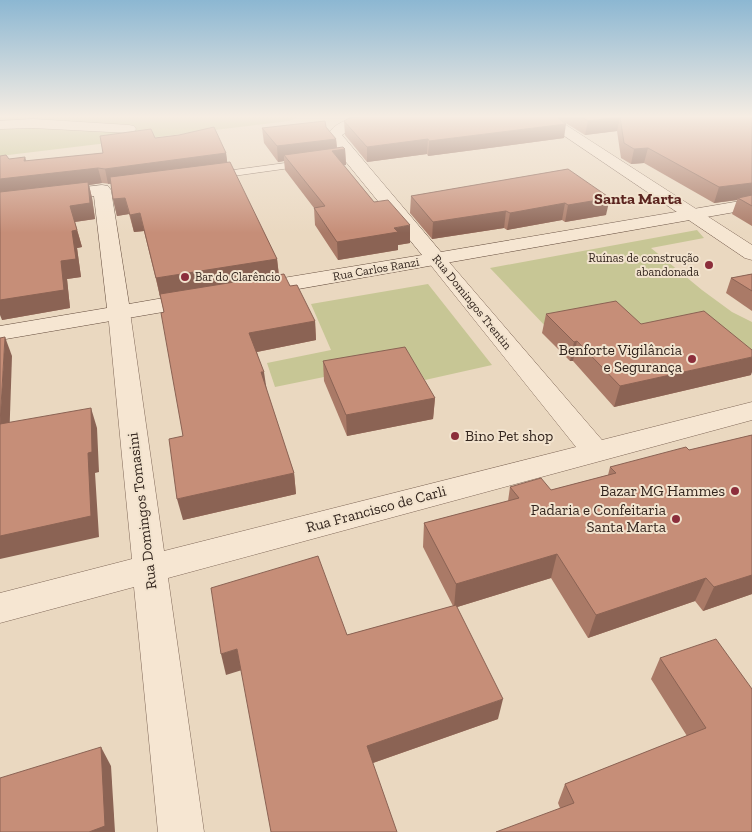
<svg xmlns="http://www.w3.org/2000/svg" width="752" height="832" font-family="'Zilla Slab',serif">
<rect width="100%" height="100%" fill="#ead8c0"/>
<g fill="#c7c695">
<path d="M0,116H300L289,121L0,156Z"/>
<path d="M697,230L704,238L651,248L702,290L732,312L752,322V368L548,329L490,268Z"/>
<path d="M428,284L492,365L425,380L412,359L275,387L267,363L331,350L311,304Z"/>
</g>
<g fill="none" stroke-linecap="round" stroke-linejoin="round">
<g stroke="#816959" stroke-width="1">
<path id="lane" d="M308,160L312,161L313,163L312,165L212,179L207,176L212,173Z"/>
</g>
<g stroke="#816959" stroke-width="1">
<g id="street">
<path d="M535,116H552L752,245V260L745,258Z"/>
<path d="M33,119L129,125L134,126L136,129L134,132L129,133L33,128L0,129V121Z"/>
<path d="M436,253L443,255L602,440L752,402V420L168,578L204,832H158L134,587L0,623V593L132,559L108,312L111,307L119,305L127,307L130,312L164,551L576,447L429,263L426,259L429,255Z"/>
</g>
</g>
<g stroke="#634b3c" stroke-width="1">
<g id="secondary">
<path d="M359,116H394L392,119L356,126L342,135L441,252L752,199V209L253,297L245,295L242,290L245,285L253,283L422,255L328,140L327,135C335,123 346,120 359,116Z"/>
<path d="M102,185L108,186L111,190L129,304L198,292L206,294L209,299L206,304L198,306L0,340V326L107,308L94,196L0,207V197Z"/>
</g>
</g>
<use href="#lane" fill="#f6e6d2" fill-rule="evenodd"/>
<use href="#street" fill="#f6e6d2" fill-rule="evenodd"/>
<use href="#secondary" fill="#f6e6d2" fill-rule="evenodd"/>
</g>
<g fill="#aa7a67">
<path d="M365,116H752V226L732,214L737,200L714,203L644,163L631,164L621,158L617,131L585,135L556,117L564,138L428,156L427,154L367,162L345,135L344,121Z"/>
<path d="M326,127L336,139L337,148L345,149L346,165H344L374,202L410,243L398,245V250L338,260L315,225L314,208L285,170L284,161L278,162L264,143L262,128Z"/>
<path d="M155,138L226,153L227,162L277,259L279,275L290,286L315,321L316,340L257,352L266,390L294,473L296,494L183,520V436L164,312L144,231L134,232L129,214L117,216L113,199L111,184L102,183L89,185L92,198L95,219L75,222L82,247L77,248L81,277L67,279L70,308L2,320L9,159L26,161L103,153Z"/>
<path d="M568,169L606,215L565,222L562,220L507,230L504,228L432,239L410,213L411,196Z"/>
<path d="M752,274V311L726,293L731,278Z"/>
<path d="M546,314L641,324L751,375L614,407L573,361H570L542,333Z"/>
<path d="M323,361L435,398L433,419L347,436L324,381Z"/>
<path d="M752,435V594L703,611L695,601L588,638L551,578L457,607L498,719L373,763L241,670L226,675L347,635L453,606L423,547L424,523L508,501L510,487L551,490L608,475L610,467L689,450Z"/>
<path d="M660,658L752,689V832L560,808L558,803L565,784L687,736L651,679Z"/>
</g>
<g fill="#8b6354">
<path d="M620,117L617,131L585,135L588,121Z"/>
<path d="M566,124L564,138L428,156L429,141Z"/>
<path d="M336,139L337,150L345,149L346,165L333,166L284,155V161L278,162L277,146Z"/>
<path d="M428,139L427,154L367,162V147Z"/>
<path d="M648,148L644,163L631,164L634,149Z"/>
<path d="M226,153L228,168L108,184L105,169Z"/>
<path d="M25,157L30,172L98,168L102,183L89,185L92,198L95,219L74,222L0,196V179L24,161Z"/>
<path d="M752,183V198H738L737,200L714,203L719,187Z"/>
<path d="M125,198L129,214L117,216L113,199Z"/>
<path d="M610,198L606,215L565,222L568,205Z"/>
<path d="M565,203L562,220L507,230L510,213Z"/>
<path d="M506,211L504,228L432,239L433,222Z"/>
<path d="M140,213L144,231L134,232L130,215Z"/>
<path d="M410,225V243L398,245V250L338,260L337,242L394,228Z"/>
<path d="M77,230L82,247L77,248L81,277L67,279L70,308L2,320L0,315V300L72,231Z"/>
<path d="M277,259L279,277L160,297L156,278Z"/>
<path d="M315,321L316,340L252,353L249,333Z"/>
<path d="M5,337L12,356L9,444L0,424Z"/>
<path d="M577,341L573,361H570L574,342Z"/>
<path d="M752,357V372L751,375L614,407L620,386Z"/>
<path d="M261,372H264L267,392Z"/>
<path d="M435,398L433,419L347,436L346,415Z"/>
<path d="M91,408L97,428L99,472L95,473L99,537L0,559V536L88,453Z"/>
<path d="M294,473L296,494L183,520L177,499Z"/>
<path d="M557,554L551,578L454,608L456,584Z"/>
<path d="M752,575V594L703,611L714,587Z"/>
<path d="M706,578L695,601L588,638L596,615Z"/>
<path d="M237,649L242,670L226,675L221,654Z"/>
<path d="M503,699L498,719L367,765V746Z"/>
<path d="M101,747L111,766L115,832H89Z"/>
</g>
<g fill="#c68e78" stroke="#8b6354">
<path d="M367,116H556L566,124L429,141L428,139L367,147L344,121L349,118Z"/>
<path d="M580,116H752V183L719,187L648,148L634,149L624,143L620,117L588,121Z"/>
<path d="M325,121L326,127L336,139L277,146L262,128Z"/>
<path d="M214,127L226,153L105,169L98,168L0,179V156L6,155L9,159L25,157L24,161L103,153L100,136L151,129L155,138L179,135Z"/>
<path d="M343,147L345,149L332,151L374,202L388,200L410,225L394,228L398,232L337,242L314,208L325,206L284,155Z"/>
<path d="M230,162L277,259L156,278L140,213L130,215L125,198L113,199L110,177Z"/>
<path d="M568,169L610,198L568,205L565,203L510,213L506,211L433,222L411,196Z"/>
<path d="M88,182L90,203L70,206L77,230L72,231L76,259L61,261L64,290L0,300V192Z"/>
<path d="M752,195V206L738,198Z"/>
<path d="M284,274L290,286L297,285L315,321L249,333L264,372H261L294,473L177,499L169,439L183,436L161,313L164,312L160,294Z"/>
<path d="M752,274V291L731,278Z"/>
<path d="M616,301L641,324L704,311L752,350V357L620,386L577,341L574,342L546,314Z"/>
<path d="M5,337L0,424L91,408L92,452L88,453L91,516L0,536V338Z"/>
<path d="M405,347L435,398L346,415L323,361Z"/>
<path d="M752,435V575L714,587L706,578L596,615L557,554L456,584L424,523L519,498L510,487L541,478L551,490L616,473L610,467L686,447L689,450Z"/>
<path d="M318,556L347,635L456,605L503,699L367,746L397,832H271L237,649L221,654L211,588Z"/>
<path d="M716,639L752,689V832H496L574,803L565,784L706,728L660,658Z"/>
<path d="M101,747L105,826L89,832H0V778Z"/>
</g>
<linearGradient id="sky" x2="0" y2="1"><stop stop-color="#8cb7d2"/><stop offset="0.5" stop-color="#f6ede3"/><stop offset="1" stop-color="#f6ede3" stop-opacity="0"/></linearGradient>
<rect width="752" height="233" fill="url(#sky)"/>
<g fill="#8c2e3b" stroke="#f2e3ce" stroke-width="2">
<circle cx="709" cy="265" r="5"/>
<circle cx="185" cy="277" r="5"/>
<circle cx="692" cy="359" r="5"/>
<circle cx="455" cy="436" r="5"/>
<circle cx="735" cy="491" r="5"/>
<circle cx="676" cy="519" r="5"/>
</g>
<g text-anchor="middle" stroke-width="4" stroke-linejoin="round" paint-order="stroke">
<g font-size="12" fill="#32241d" stroke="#f2e3ce" text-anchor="end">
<text x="699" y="262">Ruínas de construção<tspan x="699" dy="14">abandonada</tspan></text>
<text x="195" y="281" text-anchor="start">Bar do Clarêncio</text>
</g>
<g font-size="12" fill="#32241d" stroke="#f2e3ce">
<text transform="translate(376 269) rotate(-10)" y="4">Rua Carlos Ranzi</text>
<text transform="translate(472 302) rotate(51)" y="4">Rua Domingos Trentin</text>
</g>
<g font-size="15" fill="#32241d" stroke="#f2e3ce" text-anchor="end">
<text x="682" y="355">Benforte Vigilância<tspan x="682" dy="17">e Segurança</tspan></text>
<text x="465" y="441" text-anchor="start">Bino Pet shop</text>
<text x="725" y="496">Bazar MG Hammes</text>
<text x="666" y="515">Padaria e Confeitaria<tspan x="666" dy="17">Santa Marta</tspan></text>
</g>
<g font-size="15" fill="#32241d" stroke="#f2e3ce">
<text transform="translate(376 509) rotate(-15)" y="5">Rua Francisco de Carli</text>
<text transform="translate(142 511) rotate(-97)" y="5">Rua Domingos Tomasini</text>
</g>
<g font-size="16" font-weight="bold" fill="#5b241f" stroke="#f2e3ce">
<text x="638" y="204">Santa Marta</text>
</g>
</g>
</svg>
